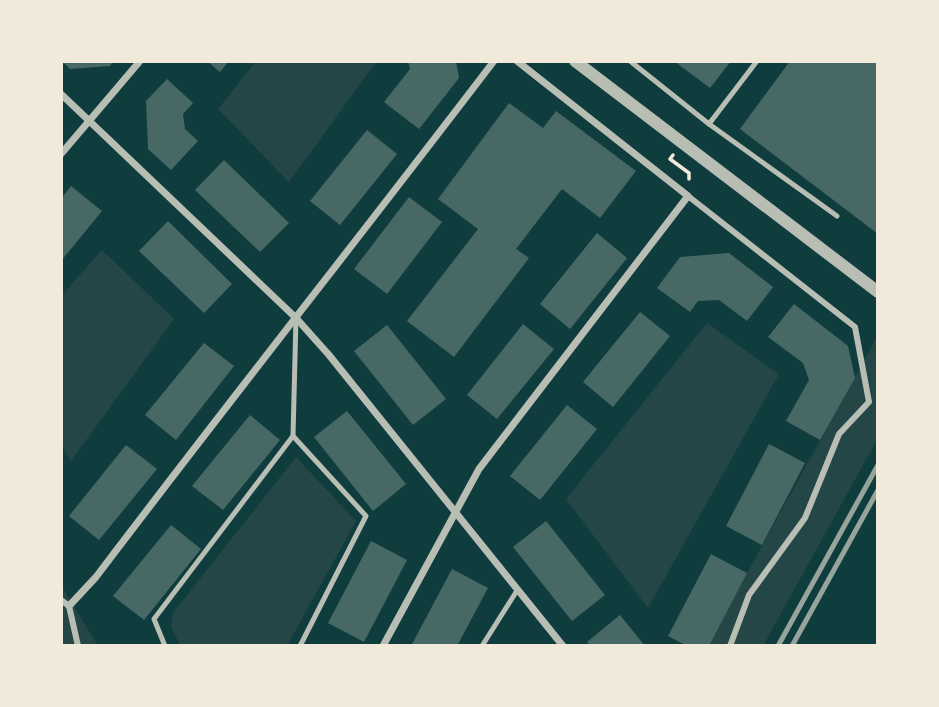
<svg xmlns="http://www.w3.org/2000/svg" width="939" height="707" font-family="Rubik,sans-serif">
<rect width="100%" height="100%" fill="#0f3d3e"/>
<g fill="#244646">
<path d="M256,61H377L289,182L218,109Z"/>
<path d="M102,250L174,319L71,461L61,444V296Z"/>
<path d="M707,323L779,374L648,608L566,499Z"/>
<path d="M878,335V438L763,646H707Z"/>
<path d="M296,457L356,521L287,646H181L171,628L173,613Z"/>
<path d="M61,585L98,646H61Z"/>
</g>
<g fill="#486865">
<path d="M62,61H113L110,66L70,69Z"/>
<path d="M207,61H229L220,72Z"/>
<path d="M408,61H456L459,78L419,129L384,102L410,69Z"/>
<path d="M674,61H731L710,88Z"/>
<path d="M790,61H878V234L740,129Z"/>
<path d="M167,79L193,103L183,114L185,129L198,141L171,170L148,149L146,101Z"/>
<path d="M509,103L543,128L556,111L636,171L600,218L562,189L516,249L529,258L454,357L407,321L478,229L438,199Z"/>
<path d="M367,130L397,154L340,225L310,201Z"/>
<path d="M224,160L289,223L260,252L195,190Z"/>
<path d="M71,186L102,211L61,261V199Z"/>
<path d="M409,197L442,222L387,294L354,269Z"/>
<path d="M168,221L232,284L204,313L139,251Z"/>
<path d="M597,233L627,258L570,329L540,304Z"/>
<path d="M729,253L773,287L747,321L719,300L698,301L690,312L657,288L680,257Z"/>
<path d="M794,304L848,346L855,378L820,440L786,421L809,380L803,363L768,337Z"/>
<path d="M640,312L670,336L613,407L583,382Z"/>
<path d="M523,324L554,349L497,419L467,395Z"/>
<path d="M387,325L446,399L413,425L354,351Z"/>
<path d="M204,343L234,366L176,440L145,415Z"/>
<path d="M567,405L597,429L540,500L510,476Z"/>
<path d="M347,411L406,484L373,511L314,437Z"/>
<path d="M250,415L280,440L223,510L192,486Z"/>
<path d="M769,444L805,463L762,545L726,526Z"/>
<path d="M126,445L157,469L99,540L69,516Z"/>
<path d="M546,521L605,595L572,621L513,547Z"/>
<path d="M171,525L201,549L144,620L113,596Z"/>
<path d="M371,541L407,560L364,642L328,623Z"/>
<path d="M711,554L747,573L709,646H687L668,636Z"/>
<path d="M452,569L488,588L457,646H411Z"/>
<path d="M620,615L645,646H591L587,642Z"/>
</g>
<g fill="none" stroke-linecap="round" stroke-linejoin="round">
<path stroke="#f1e9da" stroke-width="3.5" d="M673,155L670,159L689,173V179"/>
<g stroke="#b8beb3" stroke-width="5">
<path d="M630,61L709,124L837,216"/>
<path d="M709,124L757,61"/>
<path d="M293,436L366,516L300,646"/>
<path d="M165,646L154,619L293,436L296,318"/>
<path d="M482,646L518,589"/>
</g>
<g stroke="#b8beb3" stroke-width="6">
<path d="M688,196L855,327L869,402L839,434L805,518L749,595L730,646"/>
<path d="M61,600L69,606L78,646"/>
</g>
<g stroke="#b8beb3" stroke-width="7">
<path d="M61,94L296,318L329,355L563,646"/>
<path d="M61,154L140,61"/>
<path d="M69,606L96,577C227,404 362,234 494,61"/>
<path d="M383,646L479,469L688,196L517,61"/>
</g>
<path stroke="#b8beb3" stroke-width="12" d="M575,61L878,292"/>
<g stroke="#97a49c" stroke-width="5">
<path d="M778,646L878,465"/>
<path d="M792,646L878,490"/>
</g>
</g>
<rect width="939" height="707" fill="none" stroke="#f1e9da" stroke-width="126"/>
</svg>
